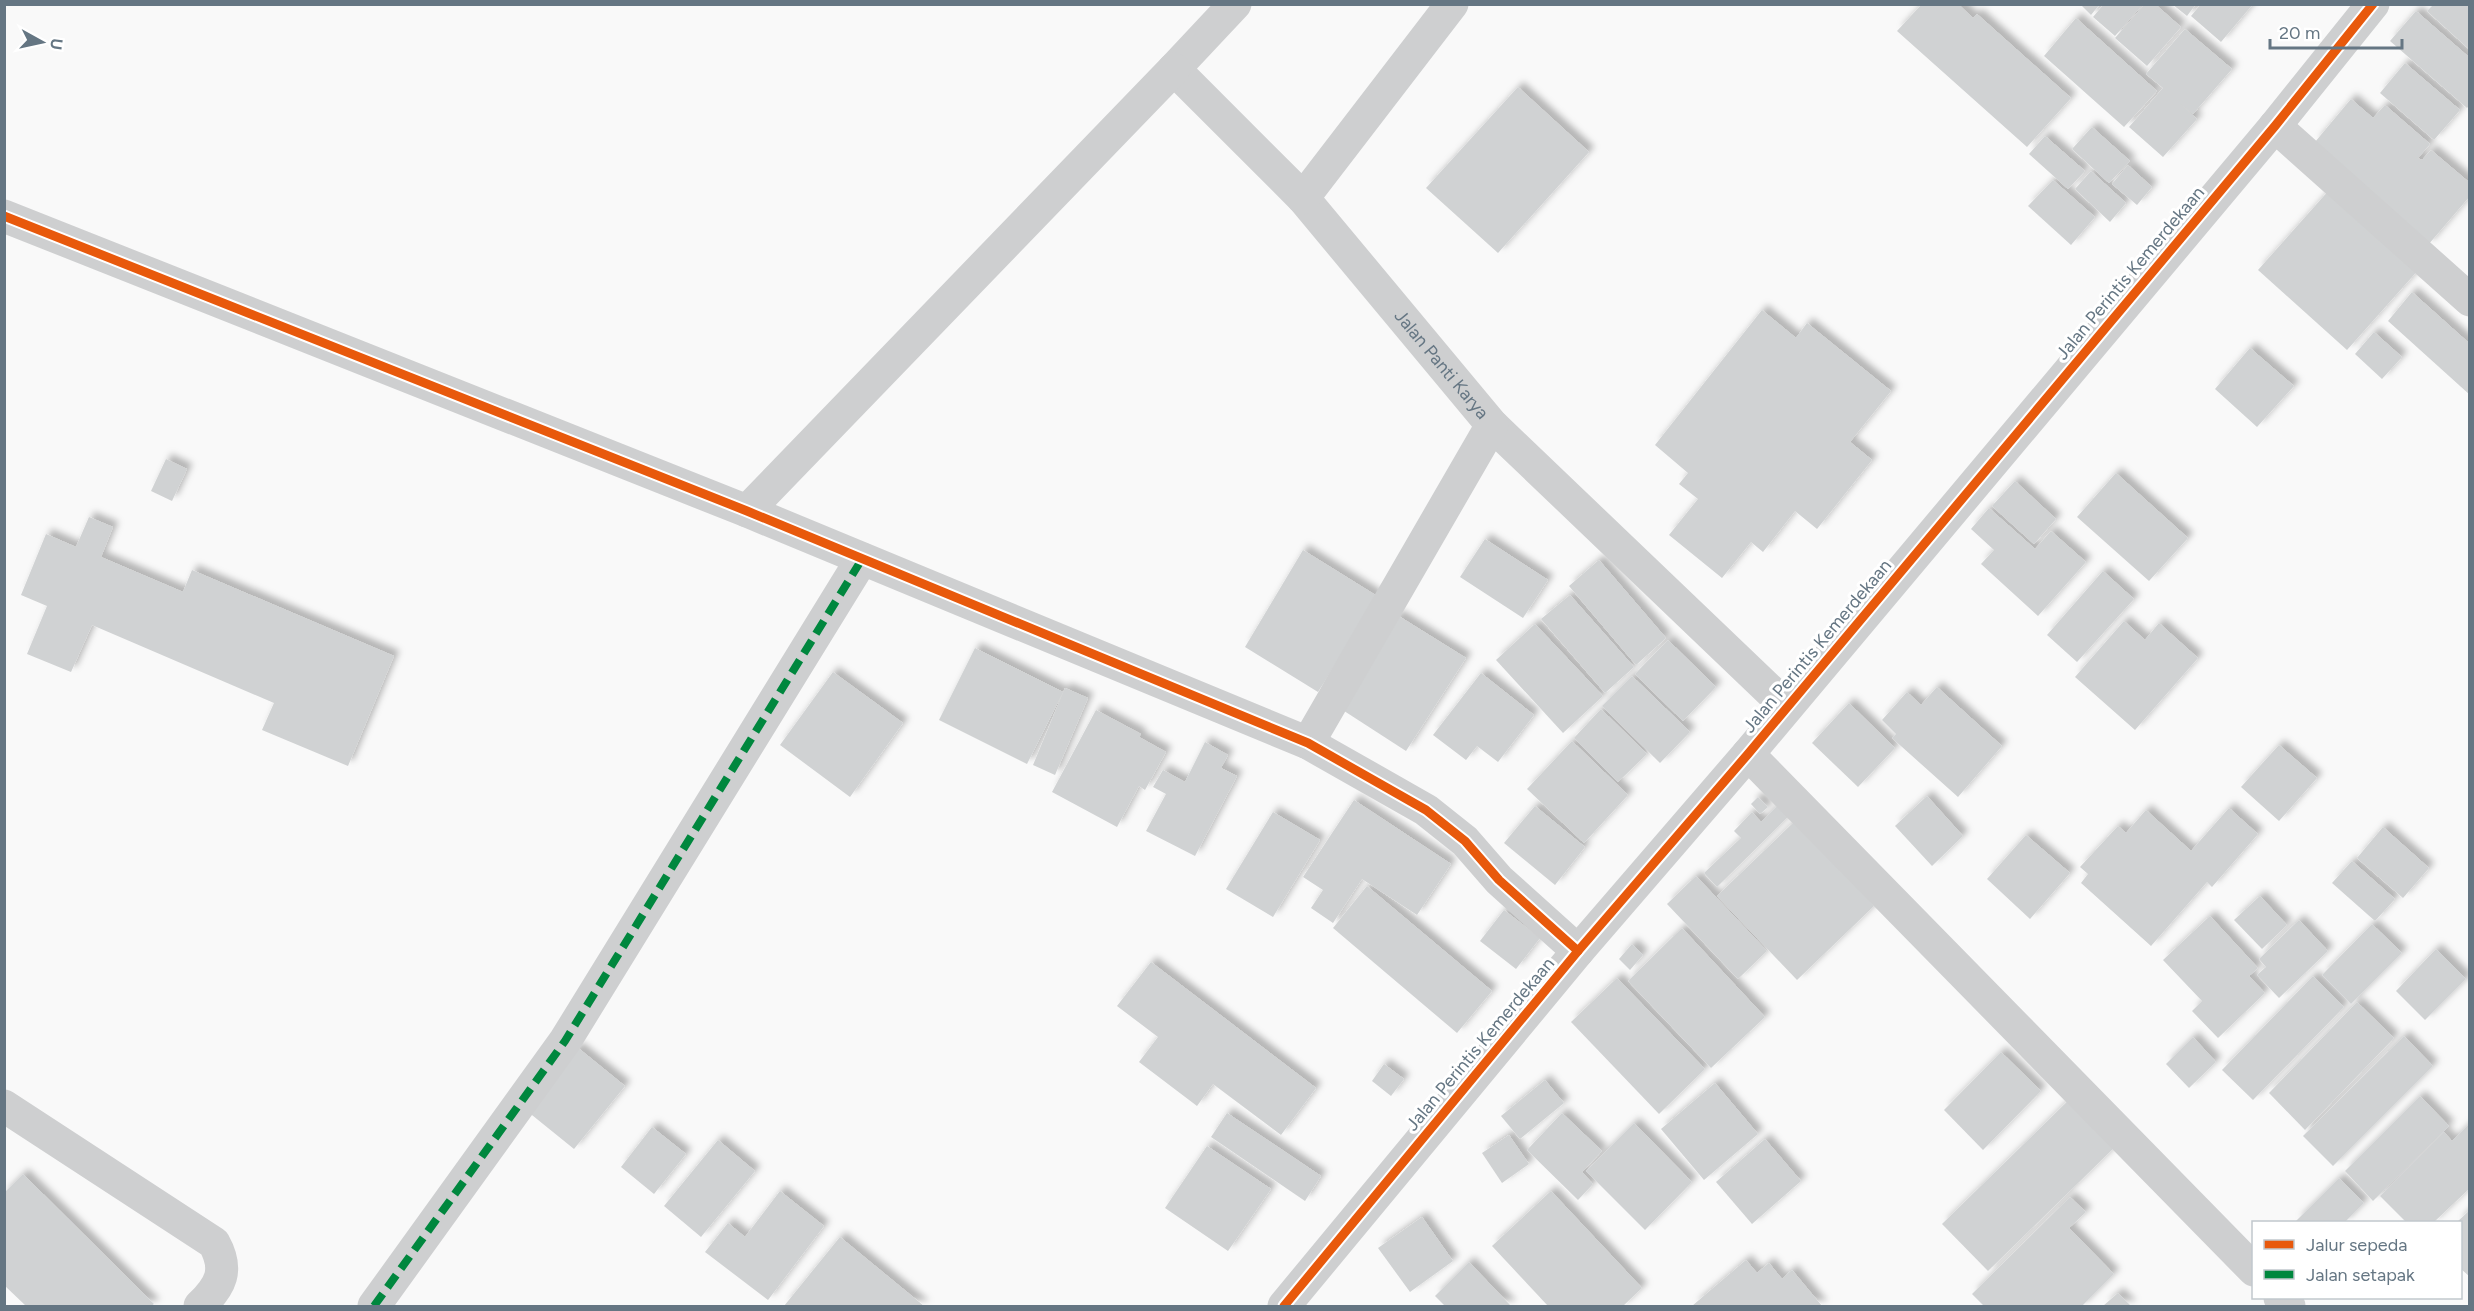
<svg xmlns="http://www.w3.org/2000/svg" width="2474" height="1311" font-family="Figtree,sans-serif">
<defs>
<filter id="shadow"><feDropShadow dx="5.5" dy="-5.5" stdDeviation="3" flood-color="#0004"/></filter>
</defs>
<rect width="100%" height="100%" fill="#f9f9f9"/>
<g fill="#d0d2d3" filter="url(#shadow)">
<path d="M1922,4H1958L1973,18L1977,14L2071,98L2027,147L1897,31Z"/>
<path d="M2080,4H2100L2091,15Z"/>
<path d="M2104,4H2143L2115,36L2093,17Z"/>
<path d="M2145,4H2155L2181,27L2147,66L2115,38Z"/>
<path d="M2172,4H2196L2187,16Z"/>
<path d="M2201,4H2253L2221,42L2191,16Z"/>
<path d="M2434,4H2470V50L2427,11Z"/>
<path d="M2416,11L2470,58V105L2467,108L2390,41Z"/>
<path d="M2076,18L2157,91L2124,127L2044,56Z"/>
<path d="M2185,29L2232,69L2193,114L2179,103L2197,119L2163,157L2129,127L2163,88L2146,74Z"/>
<path d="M2405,63L2460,110L2434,140L2380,93Z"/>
<path d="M1518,87L1589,152L1498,253L1426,188Z"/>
<path d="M2351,99L2373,118L2385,105L2430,144L2418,158L2422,160L2431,150L2470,183V196L2428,245L2315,142Z"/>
<path d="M2092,127L2130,161L2109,183L2072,149Z"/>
<path d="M2045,136L2085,171L2068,189L2029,154Z"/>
<path d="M2128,165L2152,187L2137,205L2112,184Z"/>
<path d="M2091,171L2126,203L2110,222L2075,189Z"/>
<path d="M2053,180L2095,217L2071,245L2028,206Z"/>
<path d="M2331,188L2420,268L2347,350L2258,270Z"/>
<path d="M2412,292L2470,344V395L2388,321Z"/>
<path d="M1762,310L1796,338L1807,323L1891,391L1850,442L1872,460L1817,529L1795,511L1763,552L1751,542L1722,578L1669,535L1698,499L1679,484L1688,473L1655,445Z"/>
<path d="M2374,332L2402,357L2382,379L2355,354Z"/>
<path d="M2250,348L2294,386L2257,427L2215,389Z"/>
<path d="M166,459L187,469L172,501L151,491Z"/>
<path d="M2116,473L2188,538L2149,581L2077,517Z"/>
<path d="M2015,481L2056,519L2034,544L1992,506Z"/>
<path d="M1989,508L2035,549L2051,531L2086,562L2038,616L1981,564L1994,550L1971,529Z"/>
<path d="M89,517L113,527L101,557L183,592L192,570L394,656L348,766L262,730L274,703L92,625L71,672L27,654L47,606L21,595L46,534L76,547Z"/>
<path d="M1485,539L1548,580L1523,618L1460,577Z"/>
<path d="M1303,550L1377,596L1318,692L1245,647Z"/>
<path d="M1599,560L1666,638L1636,665L1569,586Z"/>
<path d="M2103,571L2134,599L2077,662L2047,635Z"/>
<path d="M1570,595L1634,667L1605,693L1541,619Z"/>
<path d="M1397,615L1466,658L1406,751L1338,707Z"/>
<path d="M2124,621L2145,640L2159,623L2198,658L2135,730L2075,677Z"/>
<path d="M1535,624L1603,696L1563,733L1496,660Z"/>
<path d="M1668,640L1716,687L1683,721L1635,674Z"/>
<path d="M975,648L1063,692L1027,764L939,720Z"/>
<path d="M833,672L903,723L850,797L780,745Z"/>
<path d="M1481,673L1534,715L1498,762L1477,746L1466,760L1433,735Z"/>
<path d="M1632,676L1690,732L1660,763L1602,706Z"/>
<path d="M1937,687L2002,746L1958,797L1892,738L1896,734L1882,720L1907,692L1921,705Z"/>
<path d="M1065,688L1088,698L1055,775L1033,765Z"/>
<path d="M1849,703L1895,748L1858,787L1812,743Z"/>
<path d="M1601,709L1647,754L1618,782L1574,738Z"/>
<path d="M1096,710L1141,734L1139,737L1166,752L1145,790L1139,786L1117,827L1052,792Z"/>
<path d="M1572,741L1628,795L1584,843L1527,789Z"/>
<path d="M1205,742L1228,755L1221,768L1237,776L1195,856L1146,831L1166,794L1153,787L1163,770L1185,782Z"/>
<path d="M2279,745L2317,778L2279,821L2241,787Z"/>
<path d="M1927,796L1963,836L1932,866L1895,826Z"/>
<path d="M1758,797L1768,807L1760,814L1751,804Z"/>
<path d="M1354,800L1451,864L1417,915L1362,879L1333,923L1311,908L1323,890L1303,877Z"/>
<path d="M1781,802L1792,813L1717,887L1704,873L1741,838L1734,831L1752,812L1761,822Z"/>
<path d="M1535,806L1585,847L1555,885L1504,843Z"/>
<path d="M2229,808L2258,834L2212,887L2207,882L2151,946L2081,883L2088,874L2080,867L2118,826L2126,833L2146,810L2191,851Z"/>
<path d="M1273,812L1320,840L1273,917L1226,889Z"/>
<path d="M1794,822L1874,906L1797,980L1717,896Z"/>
<path d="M2383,827L2429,868L2403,898L2357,858Z"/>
<path d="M2026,835L2070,873L2030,919L1987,879Z"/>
<path d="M2352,861L2395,899L2375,921L2332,883Z"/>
<path d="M1696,876L1767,951L1738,979L1667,904Z"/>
<path d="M1367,886L1492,991L1457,1033L1333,928Z"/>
<path d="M2260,896L2287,925L2262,949L2234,920Z"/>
<path d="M1504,910L1540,938L1516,969L1480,941Z"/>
<path d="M2210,916L2258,968L2249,976L2265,993L2218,1038L2192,1011L2202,1001L2163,960Z"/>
<path d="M2299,920L2328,951L2279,998L2257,975L2266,967L2259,959Z"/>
<path d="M2372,924L2402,953L2351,1004L2322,975Z"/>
<path d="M1682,928L1765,1017L1711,1068L1628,981Z"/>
<path d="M1632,944L1643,955L1630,970L1619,959Z"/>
<path d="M2436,949L2466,979L2425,1020L2396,991Z"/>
<path d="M1151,962L1316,1088L1281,1135L1213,1084L1197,1106L1139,1062L1158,1037L1117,1006Z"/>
<path d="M2313,976L2344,1007L2253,1100L2222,1070Z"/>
<path d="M1617,978L1705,1069L1659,1114L1571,1022Z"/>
<path d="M2357,1002L2394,1038L2305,1130L2269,1093Z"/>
<path d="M2404,1036L2433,1066L2333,1166L2303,1136Z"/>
<path d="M2193,1037L2216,1062L2189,1088L2166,1064Z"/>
<path d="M577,1047L625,1086L574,1149L527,1111Z"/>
<path d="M2001,1052L2041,1091L1983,1150L1944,1110Z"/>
<path d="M1384,1064L1404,1079L1391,1096L1372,1081Z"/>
<path d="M1545,1080L1564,1103L1520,1139L1501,1116Z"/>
<path d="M1715,1083L1758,1134L1704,1180L1661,1129Z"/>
<path d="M2075,1094L2121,1141L1988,1271L1942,1224Z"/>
<path d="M2420,1096L2449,1126L2373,1201L2345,1171Z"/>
<path d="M1227,1113L1321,1176L1305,1201L1211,1137Z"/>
<path d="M1562,1113L1602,1151L1582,1172L1593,1184L1578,1200L1527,1150Z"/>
<path d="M1634,1123L1692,1182L1645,1230L1586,1171Z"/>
<path d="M2468,1125L2470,1188L2434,1222H2406L2380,1196L2444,1132L2452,1141Z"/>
<path d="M652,1127L686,1154L654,1194L621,1167Z"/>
<path d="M1509,1135L1529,1164L1502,1183L1482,1153Z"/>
<path d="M1765,1139L1801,1181L1752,1224L1716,1182Z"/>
<path d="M718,1140L755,1171L701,1237L664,1206Z"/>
<path d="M1207,1146L1271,1189L1228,1251L1165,1208Z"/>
<path d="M23,1174L154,1304L151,1306H26L4,1285V1193Z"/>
<path d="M2339,1178L2364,1203L2345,1222H2295Z"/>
<path d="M780,1191L824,1226L768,1300L705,1252L728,1223L745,1237Z"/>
<path d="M1551,1191L1642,1288L1623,1306H1548L1492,1246Z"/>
<path d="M2070,1197L2086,1212L2069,1228L2114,1274L2082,1306H1984L1972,1294Z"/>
<path d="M2470,1210V1277L2460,1268V1222H2457Z"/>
<path d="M1422,1217L1453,1261L1410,1292L1378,1248Z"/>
<path d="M840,1237L924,1306H784Z"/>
<path d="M1746,1260L1757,1273L1769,1263L1782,1279L1792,1270L1822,1306H1692Z"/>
<path d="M1469,1262L1511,1306H1445L1435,1296Z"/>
<path d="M2118,1293L2131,1306H2103Z"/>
</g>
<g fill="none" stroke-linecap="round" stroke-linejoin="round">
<g stroke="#cecfd0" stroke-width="33">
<path id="s1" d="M1235,4L1174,69L1303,198L1492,425L1787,707"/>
<path d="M2275,126L2470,300"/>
<path d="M1303,198L1452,4"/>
<path d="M4,216L747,511L1308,743L1426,810L1465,841L1499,880L1578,951"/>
<path d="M747,511L1174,69"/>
<path d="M1308,743L1492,425"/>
<path d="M1748,754L2254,1270"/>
<path d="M4,1106L214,1243C229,1270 221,1286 200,1306"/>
<path d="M2280,1298L2289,1306"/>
<path d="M374,1306L565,1041L862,559"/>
<path d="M1284,1306L1578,951L1748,754L2275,126L2373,4"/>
</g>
<path stroke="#00873e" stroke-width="8" stroke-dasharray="15 8" stroke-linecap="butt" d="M374,1306L565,1041L862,559"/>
<g stroke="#fff" stroke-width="13">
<g id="cycleway">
<path d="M4,216L747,511L1308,743L1426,810L1465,841L1499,880L1578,951"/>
<path d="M1284,1306L1578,951L1748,754L2275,126L2373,4"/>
</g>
</g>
<use href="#cycleway" stroke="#e8590c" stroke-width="9"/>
</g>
<g text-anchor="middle" stroke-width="6" stroke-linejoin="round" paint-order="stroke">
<g font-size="18" fill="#657683" stroke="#fff">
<text transform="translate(2130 273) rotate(-50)" y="6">Jalan Perintis Kemerdekaan</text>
<text dy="6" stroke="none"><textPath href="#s1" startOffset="488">Jalan Panti Karya</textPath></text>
<text transform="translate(1817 646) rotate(-50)" y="6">Jalan Perintis Kemerdekaan</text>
<text transform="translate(1480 1044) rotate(-50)" y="6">Jalan Perintis Kemerdekaan</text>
</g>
</g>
<rect width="2474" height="1311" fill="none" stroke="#657683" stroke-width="12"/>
<rect x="2252" y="1221" width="210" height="78" fill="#ffffff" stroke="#c1c8cd" stroke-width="1.5"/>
<rect x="2264" y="1240" width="30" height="9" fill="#e8590c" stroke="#c1c8cd" stroke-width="1.5"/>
<text x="2306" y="1251" font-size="18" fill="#657683">Jalur sepeda</text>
<rect x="2264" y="1270" width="30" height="9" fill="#00873e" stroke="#c1c8cd" stroke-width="1.5"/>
<text x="2306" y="1281" font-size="18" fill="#657683">Jalan setapak</text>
<g transform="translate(42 42) rotate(98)" stroke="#ffffff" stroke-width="4.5" paint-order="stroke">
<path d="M0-4.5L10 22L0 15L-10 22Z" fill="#657683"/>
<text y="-9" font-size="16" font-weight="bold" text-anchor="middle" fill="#657683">U</text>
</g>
<path d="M2270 39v9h132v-9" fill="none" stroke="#657683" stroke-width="3"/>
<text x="2279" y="39" font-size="18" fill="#657683" stroke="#ffffff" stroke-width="4.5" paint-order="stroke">20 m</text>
</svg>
